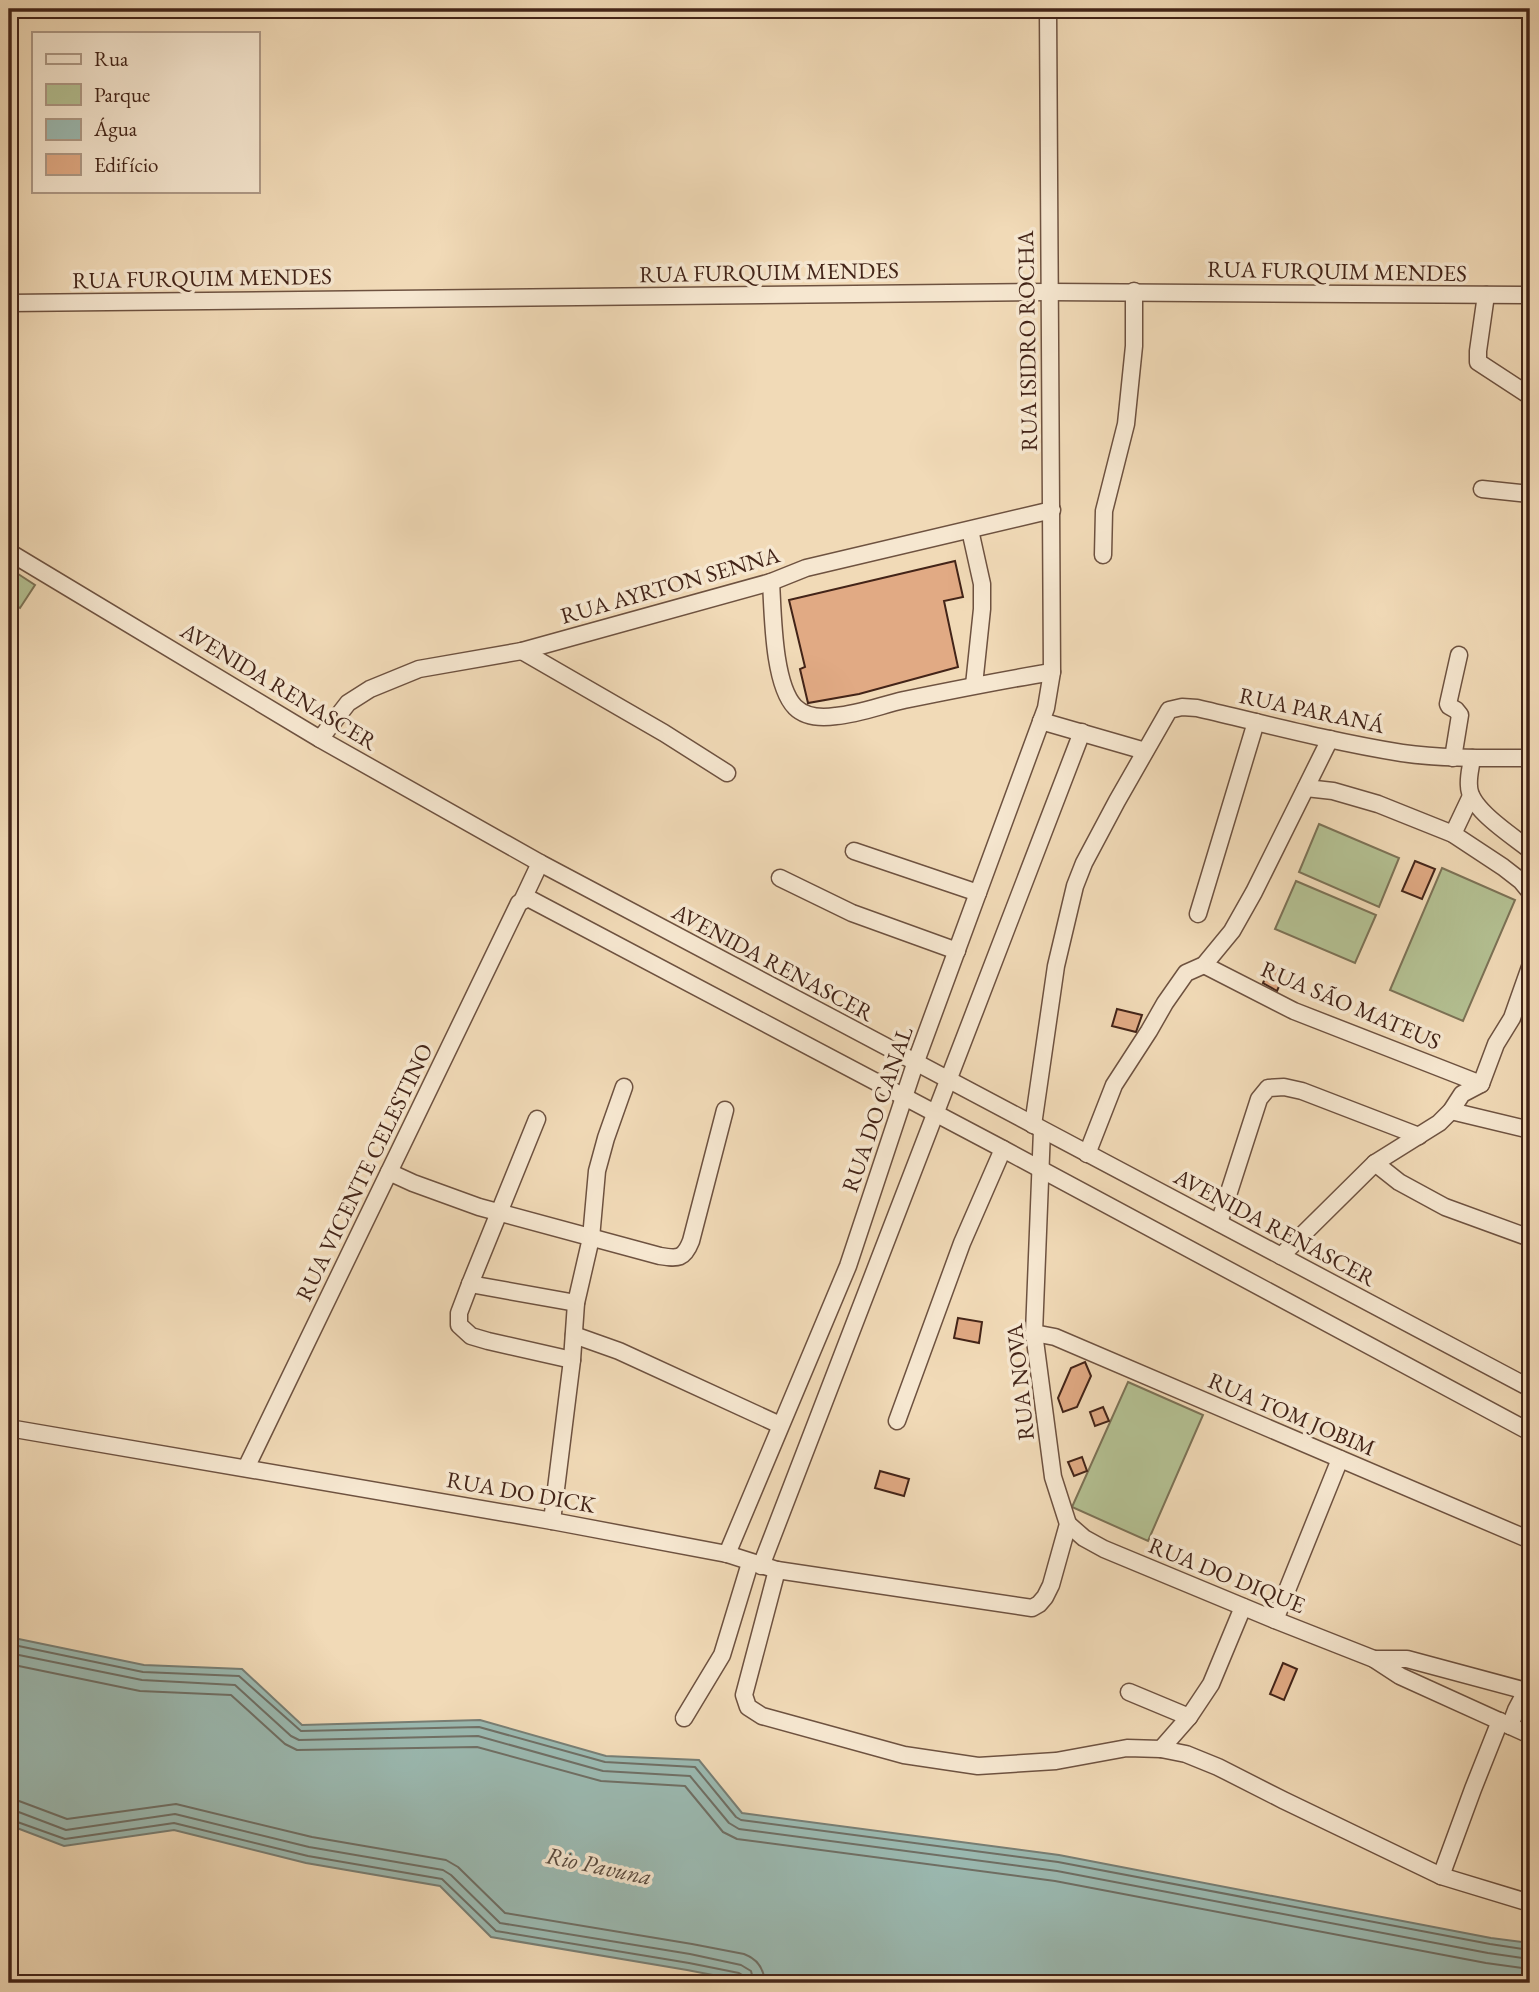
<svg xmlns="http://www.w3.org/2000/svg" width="1539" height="1992" font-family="'EB Garamond',serif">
<rect width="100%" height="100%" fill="#f1dab7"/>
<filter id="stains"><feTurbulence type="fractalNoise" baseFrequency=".00286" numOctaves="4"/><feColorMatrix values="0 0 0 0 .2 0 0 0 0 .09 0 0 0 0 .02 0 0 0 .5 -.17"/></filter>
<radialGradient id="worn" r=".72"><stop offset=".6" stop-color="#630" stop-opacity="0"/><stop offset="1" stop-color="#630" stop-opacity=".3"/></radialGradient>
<g fill="#b4c193" stroke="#7c7256" stroke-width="2">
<path d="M9,568L35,585L20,608L9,601Z"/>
<path d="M1319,824L1399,858L1379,907L1299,872Z"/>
<path d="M1442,868L1515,900L1463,1021L1390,990Z"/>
<path d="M1296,881L1376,915L1355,963L1275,929Z"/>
<path d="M1128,1382L1203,1415L1148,1541L1072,1507Z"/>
</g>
<path fill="#9bbab2" stroke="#787e74" stroke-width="2" d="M9,1637L144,1665L242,1669L302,1725L480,1720L606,1756L699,1760L742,1813L1059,1855L1491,1938L1530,1943V1983H754L687,1970L491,1937L440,1886L306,1863L174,1830L64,1846L9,1825Z"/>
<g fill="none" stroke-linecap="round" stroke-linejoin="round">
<g stroke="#6f6f65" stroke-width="2">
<path d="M9,1644L143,1672L239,1676L301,1731L479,1727L605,1762L695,1767L736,1817L741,1820L1058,1862L1490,1944L1530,1950"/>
<path d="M9,1653L142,1680L235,1685L291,1736L299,1740L478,1736L603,1771L690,1776L729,1823L739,1829L1057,1871L1488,1953L1530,1959"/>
<path d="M9,1664L140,1691L231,1695L285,1744L297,1750L477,1747L601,1781L685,1786L723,1832L737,1839L1055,1881L1486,1963L1530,1969"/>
<path d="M9,1799L19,1801L67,1819L176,1804L312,1837L446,1860L458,1867L505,1913L692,1944L744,1954C758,1959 764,1969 765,1983"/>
<path d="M9,1810L16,1811L66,1830L175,1814L309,1847L443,1870L451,1875L500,1923L690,1954L741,1965L751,1971L754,1983"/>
<path d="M9,1819L65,1839L174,1823L308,1856L442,1879L496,1931L689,1963L739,1973L744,1976L746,1983"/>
</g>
</g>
<g fill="#e1aa84" stroke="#432418" stroke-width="2">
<path d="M955,561L963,597L944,601L958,667L859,694L808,703L800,669L805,667L789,600Z"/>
<path d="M1415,861L1435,869L1422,899L1402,891Z"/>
<path d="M1270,966L1285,972L1277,991L1263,983Z"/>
<path d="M1117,1009L1142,1015L1136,1032L1112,1026Z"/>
<path d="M958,1318L982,1322L979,1343L954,1338Z"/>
<path d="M1085,1362L1091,1376L1077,1407L1063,1412L1058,1398L1071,1368Z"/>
<path d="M1103,1407L1109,1421L1095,1426L1090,1412Z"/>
<path d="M1082,1457L1087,1471L1074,1476L1068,1462Z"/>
<path d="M880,1471L909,1479L904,1496L875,1488Z"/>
<path d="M1283,1663L1297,1669L1284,1700L1270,1694Z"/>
</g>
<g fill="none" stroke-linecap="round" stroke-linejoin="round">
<g stroke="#6e5240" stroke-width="19">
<g id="street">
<path d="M1486,295L1478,351V362L1530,396"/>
<path d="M9,303L1049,292L1530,295"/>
<path d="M1482,489L1530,494"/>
<path d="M970,530L982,584V609L974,685"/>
<path d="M9,552L320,739L540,863L1530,1388"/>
<path d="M1103,555L1104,511L1126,424L1134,346V291"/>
<path d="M771,582C773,614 773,684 795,707C805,717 822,718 836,716C859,714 882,705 904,700C953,690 1003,680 1052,672"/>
<path d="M522,651L664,733L727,773"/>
<path d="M1041,721L1145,751"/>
<path d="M320,739L348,703L370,689L419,669L522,651L771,582L806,568L1052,510"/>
<path d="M1453,758L1460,715L1456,710L1449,706L1448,704L1459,655"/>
<path d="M1472,758C1471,767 1468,777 1469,786C1469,809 1513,836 1530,850"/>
<path d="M1306,788L1333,791L1378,804L1453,834L1503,867L1521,881L1530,892"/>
<path d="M1453,834L1471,796"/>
<path d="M854,851L978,893"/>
<path d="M780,878L852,913L957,951"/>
<path d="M523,899L540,863"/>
<path d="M1198,914L1256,722"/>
<path d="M1204,965L1294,1011L1481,1084"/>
<path d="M1451,1111L1530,1130"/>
<path d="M537,1119L470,1284L459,1313V1325L471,1336L488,1341L572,1360"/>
<path d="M1033,1125L1056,966L1075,886L1084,863L1117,801L1169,710L1182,707L1197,708C1265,724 1333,742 1402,753C1444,759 1487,758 1530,758"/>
<path d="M1087,1154L1114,1085L1149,1031L1165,1003L1186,973L1204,965L1232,931L1254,892L1330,739"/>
<path d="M1375,1163L1399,1182L1445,1207L1530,1238"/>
<path d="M389,1172L413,1183L479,1207L660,1256C678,1259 684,1259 691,1241L725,1110"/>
<path d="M1219,1223L1259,1099L1268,1088L1284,1087L1302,1091L1419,1136"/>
<path d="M1281,1256L1375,1163L1439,1123L1451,1111L1462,1094L1481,1084L1496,1044L1512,1018L1530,967"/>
<path d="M470,1284L576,1303"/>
<path d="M1034,1333L1055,1337L1530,1540"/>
<path d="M574,1335L619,1351L780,1425"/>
<path d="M897,1421L962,1243L1003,1149"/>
<path d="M9,1428L552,1521L727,1554L777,1570L1032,1608L1039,1604L1045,1597L1051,1585L1068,1524L1053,1477L1034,1333L1042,1130"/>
<path d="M246,1468L519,903L528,898L1003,1149L1530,1432"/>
<path d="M552,1521L572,1360L576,1303L591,1238L597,1171L606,1138L624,1087"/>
<path d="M1068,1524L1084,1538L1104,1549L1275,1620L1374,1659L1400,1676L1530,1735"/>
<path d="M727,1554L848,1266L915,1064L1046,708L1052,672L1048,9"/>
<path d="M761,1566C869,1288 975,1010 1082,732"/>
<path d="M777,1570L744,1695L748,1707L762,1716L904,1755L978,1766L1056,1761L1127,1748L1161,1749L1189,1717L1211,1684L1243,1607"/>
<path d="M1275,1620L1340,1459"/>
<path d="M1374,1659H1407L1530,1692"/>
<path d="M1129,1692L1189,1717"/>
<path d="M684,1718L722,1655L750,1563"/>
<path d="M1510,1726L1516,1710L1526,1691"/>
<path d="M1161,1749L1186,1754L1218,1767L1283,1800L1441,1876L1530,1903"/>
<path d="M1441,1876L1473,1789L1500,1721"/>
</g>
</g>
<use href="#street" stroke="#f6e7d0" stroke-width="16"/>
</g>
<g text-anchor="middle" stroke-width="7" stroke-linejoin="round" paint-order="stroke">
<g font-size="23" fill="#432418" stroke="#f6e7d0">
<text transform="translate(1337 271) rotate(1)" y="8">RUA FURQUIM MENDES</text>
<text transform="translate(769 272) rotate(-1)" y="8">RUA FURQUIM MENDES</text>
<text transform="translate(202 278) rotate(-1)" y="8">RUA FURQUIM MENDES</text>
<text transform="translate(1027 341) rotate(-91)" y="8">RUA ISIDRO ROCHA</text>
<text transform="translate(670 585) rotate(-16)" y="8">RUA AYRTON SENNA</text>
<text transform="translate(279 686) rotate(31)" y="8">AVENIDA RENASCER</text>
<text transform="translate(1312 710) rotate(12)" y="8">RUA PARANÁ</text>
<text transform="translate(773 962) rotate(28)" y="8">AVENIDA RENASCER</text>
<text transform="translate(1351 1005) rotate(23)" y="8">RUA SÃO MATEUS</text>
<text transform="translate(877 1109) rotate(-71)" y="8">RUA DO CANAL</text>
<text transform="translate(364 1172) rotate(-64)" y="8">RUA VICENTE CELESTINO</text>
<text transform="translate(1275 1227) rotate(28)" y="8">AVENIDA RENASCER</text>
<text transform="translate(1020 1382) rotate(-96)" y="8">RUA NOVA</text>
<text transform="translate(1292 1414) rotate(23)" y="8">RUA TOM JOBIM</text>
<text transform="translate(521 1492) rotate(10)" y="8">RUA DO DICK</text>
<text transform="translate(1227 1575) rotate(22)" y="8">RUA DO DIQUE</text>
</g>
<g font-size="24" font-style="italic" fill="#594a3e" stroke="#f6e7d0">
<text transform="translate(599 1866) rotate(12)" y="8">Rio Pavuna</text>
</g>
</g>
<rect width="1539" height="1992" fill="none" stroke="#f1dab7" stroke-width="35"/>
<rect x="10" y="10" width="1518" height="1971" fill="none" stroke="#432418" stroke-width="3.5"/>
<rect x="18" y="18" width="1504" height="1957" fill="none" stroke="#432418" stroke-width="2"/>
<rect x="32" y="32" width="228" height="161" fill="#f6e7d0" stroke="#ae9986" stroke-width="2"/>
<rect x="46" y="54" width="35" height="10" fill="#f6e7d0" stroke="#ae9986" stroke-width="2"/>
<text x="94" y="66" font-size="21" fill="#432418">Rua</text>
<rect x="46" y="84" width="35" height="21" fill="#b4c193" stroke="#ae9986" stroke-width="2"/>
<text x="94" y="102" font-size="21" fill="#432418">Parque</text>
<rect x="46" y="119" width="35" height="21" fill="#9bbab2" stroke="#ae9986" stroke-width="2"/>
<text x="94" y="136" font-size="21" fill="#432418">Água</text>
<rect x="46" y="154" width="35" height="21" fill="#e1aa84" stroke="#ae9986" stroke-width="2"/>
<text x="94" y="172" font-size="21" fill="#432418">Edifício</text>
<rect width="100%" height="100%" filter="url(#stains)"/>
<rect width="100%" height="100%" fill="url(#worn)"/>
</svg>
